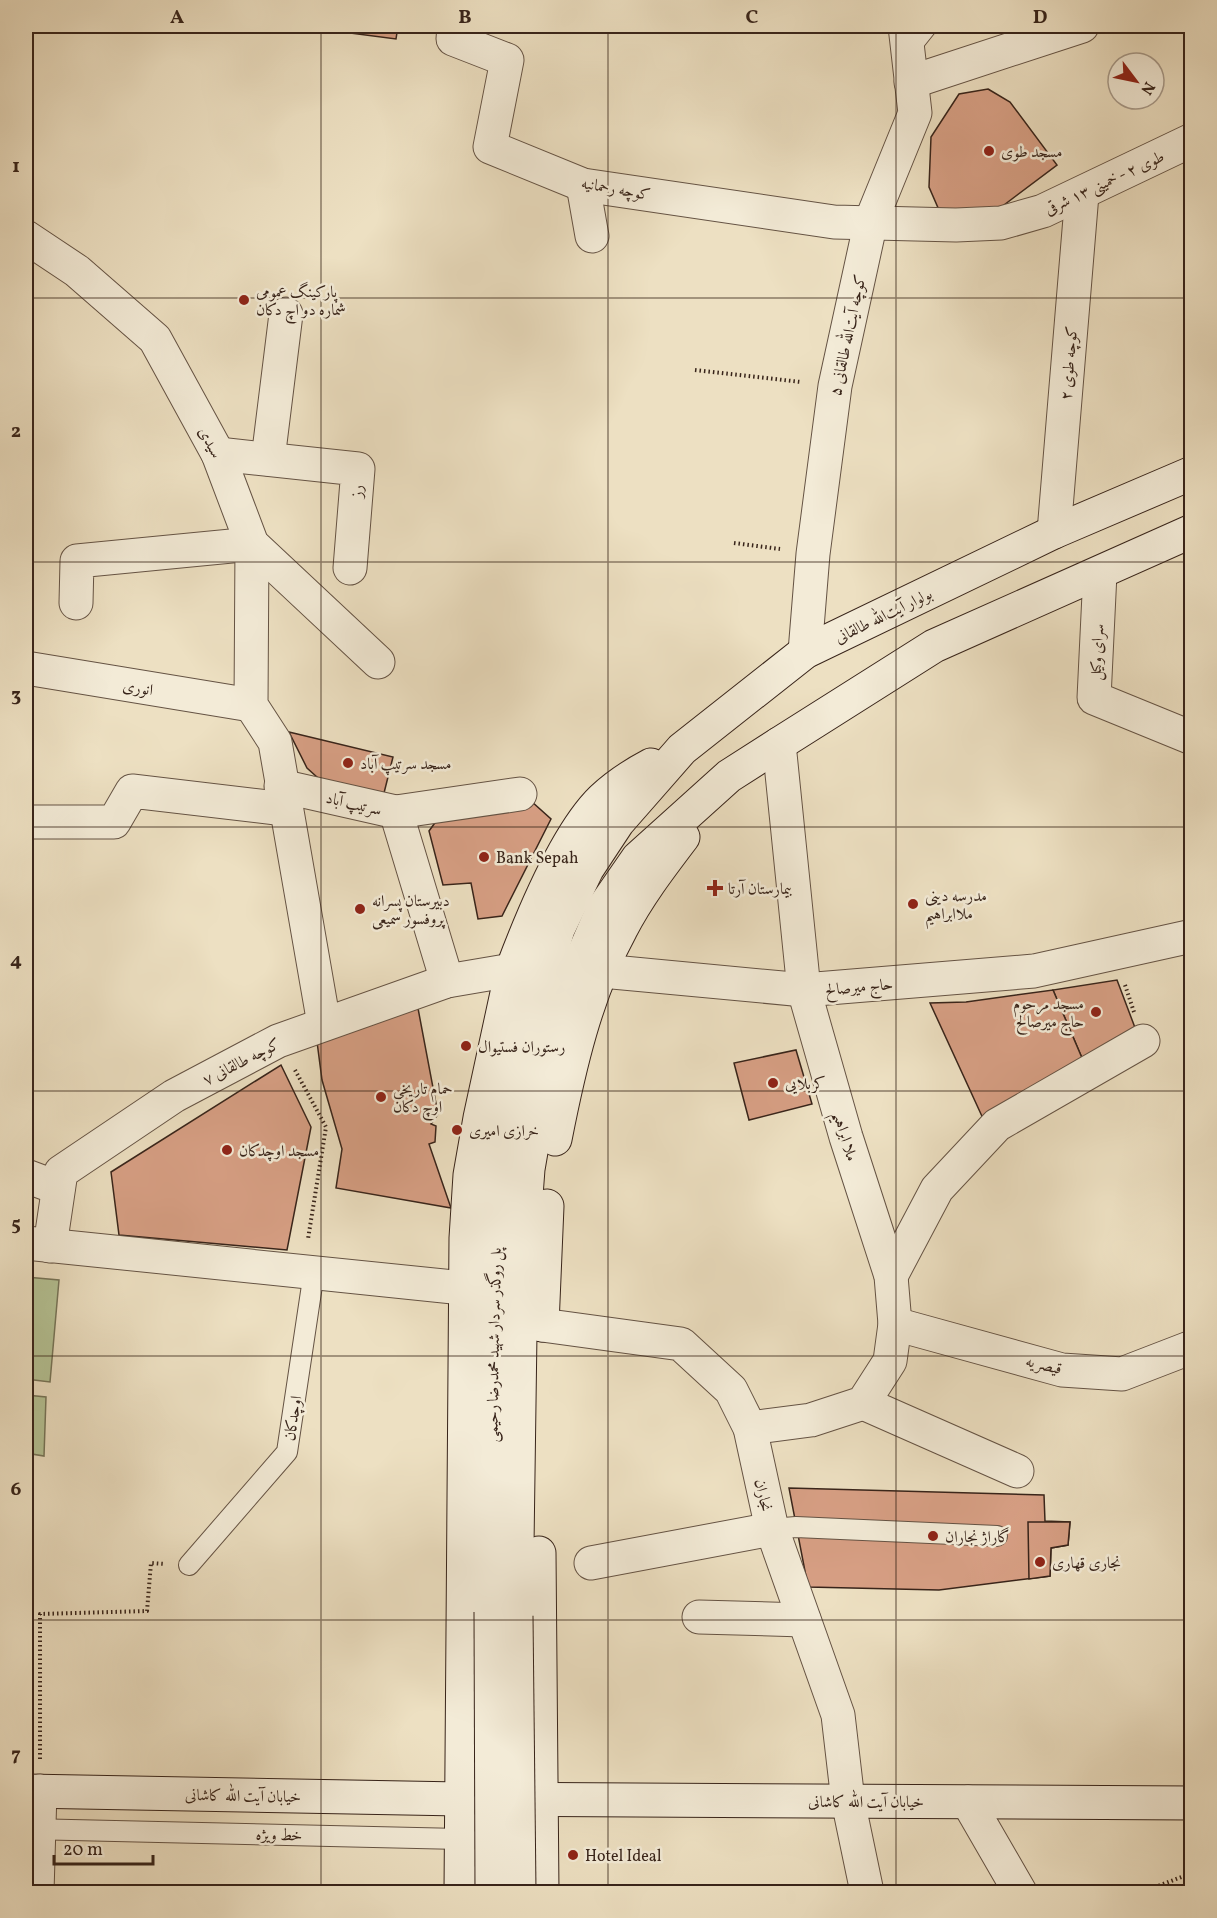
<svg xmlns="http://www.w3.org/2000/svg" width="1217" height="1918" font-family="Vollkorn,Amiri,serif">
<rect width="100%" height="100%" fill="#ede0c2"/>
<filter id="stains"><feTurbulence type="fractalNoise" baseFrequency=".00333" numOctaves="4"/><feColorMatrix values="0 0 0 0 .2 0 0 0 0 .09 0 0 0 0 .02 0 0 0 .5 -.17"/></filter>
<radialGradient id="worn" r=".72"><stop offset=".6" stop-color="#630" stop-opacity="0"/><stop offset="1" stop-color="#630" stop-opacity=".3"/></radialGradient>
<g fill="#b5c395" stroke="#767458" stroke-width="1.5">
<path d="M26,1277L59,1280L50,1382L26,1379Z"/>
<path d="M26,1395L46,1397L44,1456L26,1453Z"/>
</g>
<g fill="#d79f84" stroke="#38241a" stroke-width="1.5">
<path d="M296,26H398L396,39Z"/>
<path d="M988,89L1010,102L1057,165L992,214L939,210L929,187L931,137L959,94Z"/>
<path d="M289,732L393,757L382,801L327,786L307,768Z"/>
<path d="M531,801L551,819L502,916L478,919L471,883L443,885L429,831L437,820Z"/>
<path d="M1117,980L1137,1033L1085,1065L1053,990Z"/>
<path d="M1053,990L1085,1065L986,1125L930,1003L966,1002Z"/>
<path d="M417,1003L438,1114L431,1124L436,1126L435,1142L429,1144L451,1208L336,1188L342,1149L322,1080L316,1034Z"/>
<path d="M796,1050L812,1104L749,1120L734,1063Z"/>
<path d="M281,1065L311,1127L287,1250L119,1235L111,1172Z"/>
<path d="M789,1488L1044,1495L1045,1521L1070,1522L1068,1545L1051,1548L1050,1576L939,1590L808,1587Z"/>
<path d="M1028,1522H1070L1068,1545L1051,1548L1050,1576L1029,1579Z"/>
</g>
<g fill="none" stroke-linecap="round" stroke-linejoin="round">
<g stroke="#655344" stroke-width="22">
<g id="lane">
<path d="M907,51L927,26"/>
<path d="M772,1529L796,1527L997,1536"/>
<path d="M189,1565L287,1452L314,1272"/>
<path d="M28,1829L460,1839"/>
</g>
</g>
<g stroke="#655344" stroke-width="35">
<g id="street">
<path d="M454,26L453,39L507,60L490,147L583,185L834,222L956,225L1001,223L1043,211L1192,140"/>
<path d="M911,82L1082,26"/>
<path d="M583,185L592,236"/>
<path d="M26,237L77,271L155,339L218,454L252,544L378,662"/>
<path d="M218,454L358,469L350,568"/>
<path d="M268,459L286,314"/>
<path d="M1054,532L1082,194"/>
<path d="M252,544L251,705L275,742L324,1024"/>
<path d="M1100,573L1094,698L1192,738"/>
<path d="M76,603L77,561L252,544"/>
<path d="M805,652L813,554L835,386L871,221L915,113L905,26"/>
<path d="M26,668L251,705"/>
<path d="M281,786L396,812L447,981"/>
<path d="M396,812L520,794"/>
<path d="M26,822H114L132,791L285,809"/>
<path d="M602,971L804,990L1034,971L1192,936"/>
<path d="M26,1176L58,1188"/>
<path d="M26,1243L463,1288L466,1296"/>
<path d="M50,1246L61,1172L174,1096L278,1041L447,981L512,970"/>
<path d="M891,1276L937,1189L997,1125L1143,1041"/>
<path d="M895,1324L1062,1370L1122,1374L1192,1347"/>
<path d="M542,1325L681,1344L731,1390L750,1428L772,1529L838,1715L848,1801L867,1892"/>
<path d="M863,1403L1017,1471"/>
<path d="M750,1428L811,1420L863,1403L890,1361L895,1324L891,1276L846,1137L804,990L779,744"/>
<path d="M591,1563L772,1529"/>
<path d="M699,1617L804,1620"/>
<path d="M968,1802L1020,1892"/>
<path d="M37,1892L40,1791"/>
</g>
</g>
<g stroke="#38241a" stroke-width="35">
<g id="secondary">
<path d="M555,1139C569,1068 586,993 621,929C638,896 661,866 683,837"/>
<path d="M542,1325L547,1206"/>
<path d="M539,1553L542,1892"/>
<path d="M491,1612L492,1315L499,1161L519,1055L558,929L587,869L618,822L682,749L805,652L1054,532L1192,473"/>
<path d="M516,1616L521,1262L528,1169L544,1076L574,976L604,907L638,858L729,776L779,744L934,646L1192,531"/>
<path d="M26,1791L460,1799L1192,1803"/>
<path d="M461,1892L466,1238L470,1175L480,1118L512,970C530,922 566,834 602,799C616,786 634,774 651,765"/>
</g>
</g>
<g stroke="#38241a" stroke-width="4" stroke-dasharray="1.5 3" stroke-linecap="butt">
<path d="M695,370L801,382"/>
<path d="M734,543L780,549"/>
<path d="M1125,985L1134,1012"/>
<path d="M295,1070L326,1127L308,1239"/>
<path d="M40,1759V1614L147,1611L151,1563L165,1564"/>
<path d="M1142,1892L1192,1873"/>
</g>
<use href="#lane" stroke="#f3ebd7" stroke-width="20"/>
<use href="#street" stroke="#f3ebd7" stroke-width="33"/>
<use href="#secondary" stroke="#f3ebd7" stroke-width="33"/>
<g stroke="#38241a" stroke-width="35" stroke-linecap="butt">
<g id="secondary-bridge">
<path d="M491,1612L492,1892"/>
<path d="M516,1616L519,1892"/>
</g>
</g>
<use href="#secondary-bridge" stroke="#f3ebd7" stroke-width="33"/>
</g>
<path fill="none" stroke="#38241a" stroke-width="1.5" stroke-opacity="0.55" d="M321,26V1892M608,26V1892M896,26V1892M26,298H1192M26,562H1192M26,827H1192M26,1091H1192M26,1356H1192M26,1620H1192"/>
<g fill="#8f2418" stroke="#f3ebd7" stroke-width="2">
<circle cx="989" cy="151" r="6"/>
<circle cx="244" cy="300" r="6"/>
<circle cx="348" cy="763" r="6"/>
<circle cx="484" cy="857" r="6"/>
<path d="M712 879h6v6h6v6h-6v6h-6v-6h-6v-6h6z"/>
<circle cx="913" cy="904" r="6"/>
<circle cx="360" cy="909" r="6"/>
<circle cx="1096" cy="1012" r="6"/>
<circle cx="466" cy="1046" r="6"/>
<circle cx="773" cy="1083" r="6"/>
<circle cx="381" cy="1097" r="6"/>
<circle cx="457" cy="1130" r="6"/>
<circle cx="227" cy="1150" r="6"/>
<circle cx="933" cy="1536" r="6"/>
<circle cx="1040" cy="1562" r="6"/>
<circle cx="573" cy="1855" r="6"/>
</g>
<g text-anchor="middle" stroke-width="5" stroke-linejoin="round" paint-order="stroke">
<g font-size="16" fill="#38241a" stroke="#f3ebd7" text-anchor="start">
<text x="1001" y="157">مسجد طوی</text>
<text x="256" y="297">پارکینگ عمومی<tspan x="256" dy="18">شماره دو اچ دکان</tspan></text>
<text x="360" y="769">مسجد سرتیپ آباد</text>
<text x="496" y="863">Bank Sepah</text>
<text x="728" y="894">بیمارستان آرتا</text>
<text x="925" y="901">مدرسه دینی<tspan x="925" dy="18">ملاابراهیم</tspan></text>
<text x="372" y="906">دبیرستان پسرانه<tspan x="372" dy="18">پروفسور سمیعی</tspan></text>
<text x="1084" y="1009" text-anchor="end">مسجد مرحوم<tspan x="1084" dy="18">حاج میرصالح</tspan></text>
<text x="478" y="1052">رستوران فستیوال</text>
<text x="785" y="1089">کربلایی</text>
<text x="393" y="1094">حمام تاریخی<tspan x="393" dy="18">اوچ دکان</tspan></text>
<text x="469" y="1136">خرازی امیری</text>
<text x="239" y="1156">مسجد اوچدکان</text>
<text x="945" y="1542">گاراژ نجاران</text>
<text x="1052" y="1568">نجاری قهاری</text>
<text x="585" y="1861">Hotel Ideal</text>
</g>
<g font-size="16" fill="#38241a" stroke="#f3ebd7">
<text transform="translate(1104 182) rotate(-25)" y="6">طوی ۲ - خمینی ۱۳ شرقی</text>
<text transform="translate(616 188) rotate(10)" y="6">کوچه رحمانیه</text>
<text transform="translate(847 335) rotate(-78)" y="6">کوچه آیت‌الله طالقانی ۵</text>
<text transform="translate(1068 363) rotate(-85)" y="6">کوچه طوی ۲</text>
<text transform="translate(211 442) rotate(63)" y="6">سیدی</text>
<text transform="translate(356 491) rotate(-85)" y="6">رز</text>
<text transform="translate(883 615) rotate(-26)" y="6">بولوار آیت‌الله طالقانی</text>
<text transform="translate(1096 652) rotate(-87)" y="6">سرای وکیل</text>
<text transform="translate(138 687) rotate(9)" y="6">انوری</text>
<text transform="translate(354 803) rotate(13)" y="6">سرتیپ آباد</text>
<text transform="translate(859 986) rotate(-5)" y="6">حاج میرصالح</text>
<text transform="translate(241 1061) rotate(-27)" y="6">کوچه طالقانی ۷</text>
<text transform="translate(846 1136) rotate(73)" y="6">ملا ابراهیم</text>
<text transform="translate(493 1345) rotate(-89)" y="6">پل روگذر سردار شهید محمدرضا رحیمی</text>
<text transform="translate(1044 1364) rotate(14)" y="6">قیصریه</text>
<text transform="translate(292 1418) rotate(-81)" y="6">اوچدکان</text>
<text transform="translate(764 1495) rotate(78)" y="6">نجاران</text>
<text transform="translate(243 1795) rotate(1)" y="6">خیابان آیت الله کاشانی</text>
<text x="866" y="1807">خیابان آیت الله کاشانی</text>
<text transform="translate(279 1834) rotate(1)" y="6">خط ویژه</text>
</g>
</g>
<rect width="1217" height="1918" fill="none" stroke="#ede0c2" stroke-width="66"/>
<g transform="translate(1136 81) rotate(122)"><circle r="28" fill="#f3ebd7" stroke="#a89b8b" stroke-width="1.5"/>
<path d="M0-4.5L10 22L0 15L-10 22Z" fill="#8f2418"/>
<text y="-9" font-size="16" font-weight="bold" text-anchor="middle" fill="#38241a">N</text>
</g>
<path d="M54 1855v9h99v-9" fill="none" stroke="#38241a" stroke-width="3"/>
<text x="63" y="1855" font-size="18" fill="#38241a" stroke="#f3ebd7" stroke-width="4.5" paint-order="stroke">20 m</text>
<rect x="33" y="33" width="1151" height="1852" fill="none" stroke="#38241a" stroke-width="2"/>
<g font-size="20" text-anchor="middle" font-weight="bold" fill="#38241a">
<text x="177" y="23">A</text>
<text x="465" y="23">B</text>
<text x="752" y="23">C</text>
<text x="1040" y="23">D</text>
<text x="16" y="172">1</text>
<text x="16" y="437">2</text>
<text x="16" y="701">3</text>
<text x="16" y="966">4</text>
<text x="16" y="1230">5</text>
<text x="16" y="1495">6</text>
<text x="16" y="1760">7</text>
</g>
<rect width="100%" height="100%" filter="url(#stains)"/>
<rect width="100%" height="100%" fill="url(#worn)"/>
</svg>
